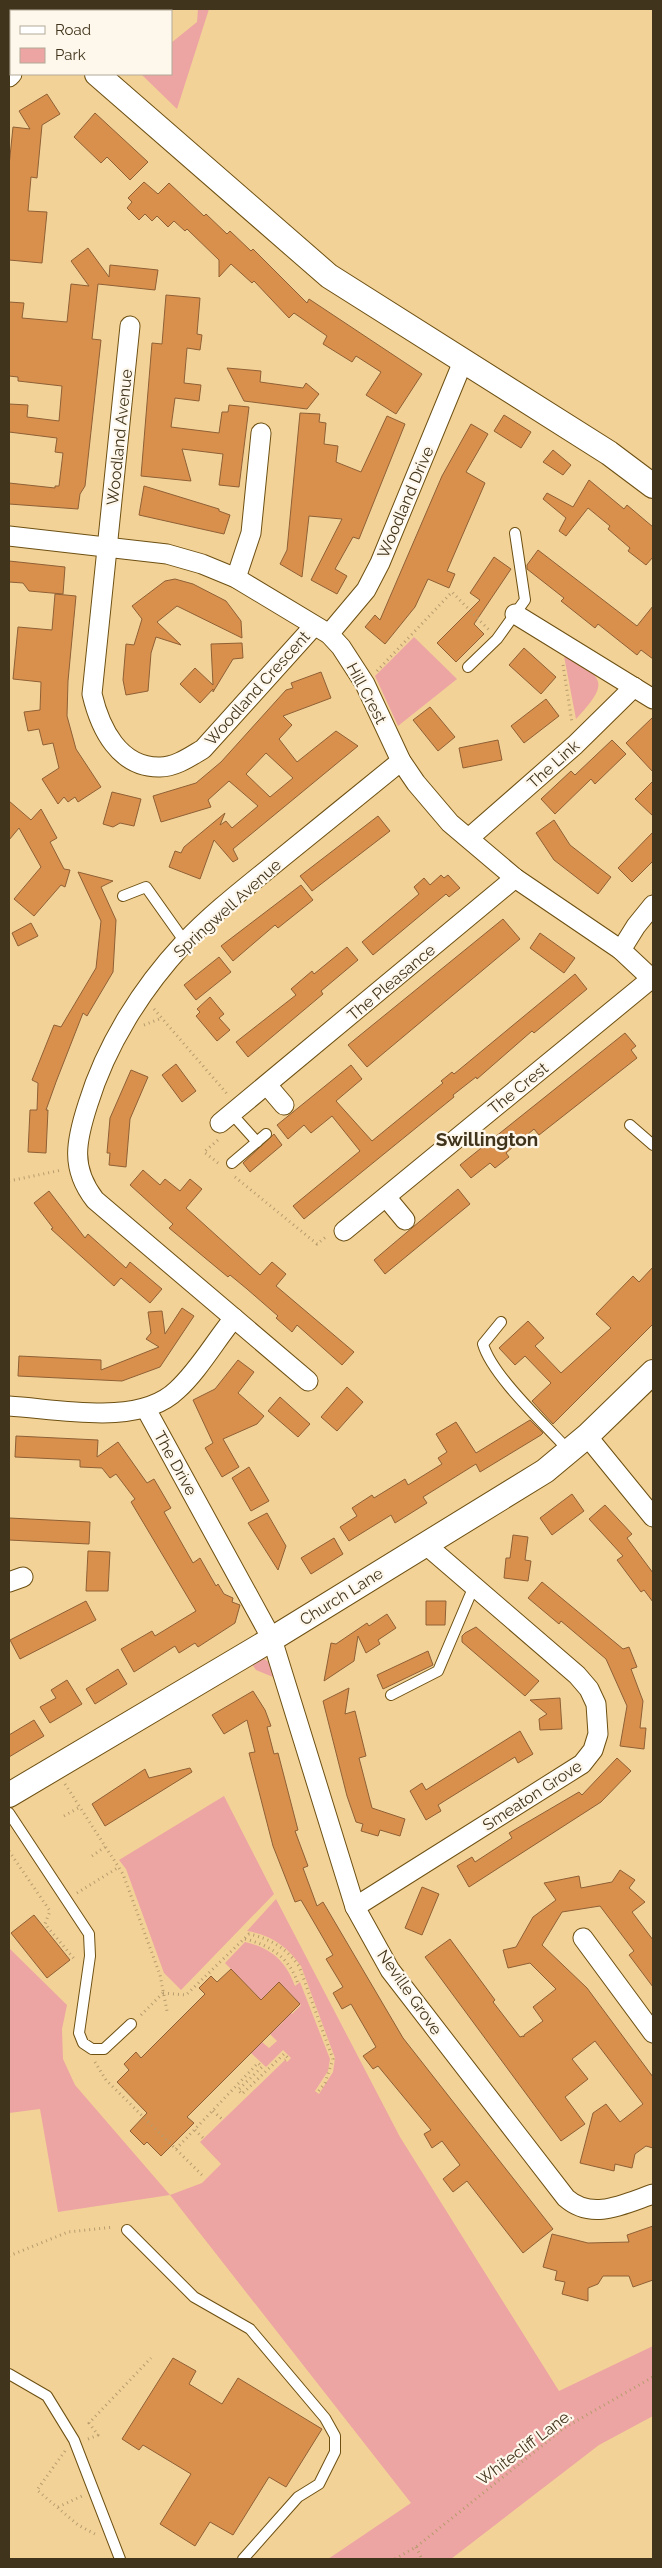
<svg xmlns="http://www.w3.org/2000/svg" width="662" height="2568" font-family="Raleway,sans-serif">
<rect width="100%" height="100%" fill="#f3d297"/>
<g fill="#eca5a3" fill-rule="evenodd">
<path d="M198,9H209L177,109L141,74H171V43L197,22Z"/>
<path d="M414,637L457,679L398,726L375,676Z"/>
<path d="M564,656C606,678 609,683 576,719Z"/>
<path d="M261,1657L272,1664L276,1676L273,1677L256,1670L251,1663Z"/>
<path d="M224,1796L274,1894L181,1990L164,1973L126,1869L119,1860Z"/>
<path d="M276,1899L400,2137L559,2391L653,2346V2416L599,2445L451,2559H328L411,2503L170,2195L58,2212L40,2109L9,2113V1948L67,2005L62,2029L63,2059L75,2085L170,2195L202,2183L221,2164L200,2142L285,2060L287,2062L291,2058L283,2050L266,2067L251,2053L262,2042L269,2048L277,2041L270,2034L283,2022L225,1963L245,1942C271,1948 286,1961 295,1986L300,1982L330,2059L328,2071L315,2091L319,2094L333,2072L335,2058L301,1966C287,1946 271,1935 247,1931ZM279,1982L301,2005L292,2014L270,1991Z"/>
</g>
<g fill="#d9904c" stroke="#8f6035" fill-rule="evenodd">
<path d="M47,94L60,114L42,125L37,178L31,177L28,211L47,212L42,263L9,260V166L13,127L30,129L19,111Z"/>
<path d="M95,113L148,162L130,180L107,157L101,163L74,137Z"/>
<path d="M144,182L158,194L169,183L204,216L206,214L227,234L230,231L251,251L253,249L307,303L309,299L422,374L396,414L366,395L381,372L356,356L352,362L323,344L327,336L294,313L289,318L254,281L252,283L231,264L219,277V260L187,229L185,231L174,221L168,227L157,216L152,221L145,214L139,220L127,208L132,202L128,198Z"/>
<path d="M88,248L109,277L110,265L158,270L155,290L98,284L92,339L101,340L85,486L80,494L78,509L9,504V483L55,488V486H59L63,453L55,452L57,438L9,432V404L28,405L27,417L59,421L62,386L18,381V377L9,376V302L24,303L22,318L67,322L71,284L89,286L71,261Z"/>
<path d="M166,295L200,298L197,334L202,335L200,350L187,348L184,383L201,385L199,401L175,398L171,427L219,433L222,412H228L229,405L249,407L239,487L219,485L223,454L182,449L191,481L141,476L152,343L162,344Z"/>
<path d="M227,368L261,371L260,382L303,388L306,383L319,394L307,409L244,401Z"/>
<path d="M300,413L320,414L319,422L326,423L324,444L338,446L336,462L361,472L387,416L405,424L359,539L353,537L335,569L347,576L337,594L311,580L342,519L309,516L302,577L280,564L287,550Z"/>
<path d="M504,415L531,432L521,448L494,431Z"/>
<path d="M471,424L488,434L466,472L485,483L447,571L455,574L449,588L428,579L415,607L385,644L365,627L375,615L380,620L442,476Z"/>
<path d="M553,450L571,465L563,475L543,462Z"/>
<path d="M589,480L624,509L627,505L653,527V557L646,565L628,551L630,548L608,529L610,526L588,508L566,536L559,531L566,518L543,499L547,493L573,507Z"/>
<path d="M144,486L219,509V511L230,515L224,534L139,515Z"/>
<path d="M538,550L637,626L653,606V659L641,650L637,655L598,624L595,628L561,601L564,598L527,569V565Z"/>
<path d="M494,557L511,569L474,624L484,634L456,662L437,643L480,600L470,593Z"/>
<path d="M9,561L65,567L63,594L29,591L23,583L9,582Z"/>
<path d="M175,579L193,584L226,601L241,621L242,638L177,606L157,622L181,645L156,637L151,653L148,691L126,695L123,680L126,644L134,645L142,619L132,606L165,581Z"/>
<path d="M55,594L76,596L68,681L67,716L76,749L101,787L78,802L75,797L68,802L64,797L58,804L42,779L59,768L53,743L43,745L39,729L28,731L24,712L40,710L41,682L13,679L18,627L52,630Z"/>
<path d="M242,643L243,658L233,659L213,692V689L200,703L180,684L195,668L213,685L211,644Z"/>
<path d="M524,648L556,677L541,694L509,665Z"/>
<path d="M321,672L331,698L283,716L292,725L279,739L297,762L336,731L358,746L233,849L238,859L233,862L214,840L200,879L169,867L175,851L181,853L184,847L225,813L220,825L226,821L232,828L258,806L229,781L208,800L211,807L161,822L153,796L196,783L221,762L286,690L293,688L291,683ZM266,753L293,778L270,797L246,774Z"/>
<path d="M546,699L559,716L524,743L511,726Z"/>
<path d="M430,707L455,737L438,751L413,720Z"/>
<path d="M653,717V772L626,743Z"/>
<path d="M498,740L502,760L463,768L459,748Z"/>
<path d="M612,740L626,754L595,784L591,779L555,814L541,799L571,771L575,775Z"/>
<path d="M653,781V816L635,799Z"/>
<path d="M112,792L141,799L134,826L120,823L113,827L103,824Z"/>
<path d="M9,801L31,820L41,809L57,838L50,842L64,869L70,870L65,887L61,885L34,916L14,899L41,867L19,828L9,840Z"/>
<path d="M378,816L390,831L312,891L300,876Z"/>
<path d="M554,820L570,845L611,877L598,894L554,860L536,833Z"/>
<path d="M653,832V861L632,882L618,868Z"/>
<path d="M78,872L113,881L101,887L116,920L113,972L87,1016L83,1013L56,1082L46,1110H48L46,1153L28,1152L30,1110H37L38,1083L32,1080L54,1025L61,1027L96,968L101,921Z"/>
<path d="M441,875L444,878L448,875L460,888L449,897L446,894L373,955L362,942L419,894L414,887L424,878L430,885Z"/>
<path d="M301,885L313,900L278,928L275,925L233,961L221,946Z"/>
<path d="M503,919L520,939L367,1067L348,1045Z"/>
<path d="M31,923L38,936L18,946L12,933Z"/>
<path d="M540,933L575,958L564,973L530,948Z"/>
<path d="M347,947L358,960L321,991L323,994L248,1057L236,1042L296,995L291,989L312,971L314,974Z"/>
<path d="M219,957L231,972L196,1000L184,985Z"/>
<path d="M575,974L587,989L534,1033L532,1031L477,1079L476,1077L453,1095L454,1097L304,1219L293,1206L360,1151L332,1116L311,1133L304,1125L288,1139L277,1125L351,1065L362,1079L336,1101L372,1141L443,1083L441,1081L452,1072L454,1074Z"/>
<path d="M210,997L224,1014L219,1018L230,1030L217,1041L196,1016L200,1012L197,1009Z"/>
<path d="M625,1033L636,1046L631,1050L637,1058L539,1135L534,1129L506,1153L509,1157L495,1168L490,1163L471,1178L460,1165Z"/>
<path d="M176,1064L196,1091L182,1102L162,1075Z"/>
<path d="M131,1070L148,1077L130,1119L126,1167L109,1165L110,1153H107L110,1118Z"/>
<path d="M274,1134L282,1145L250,1172L243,1163Z"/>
<path d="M143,1170L160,1185L165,1179L180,1191L190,1179L202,1189L186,1208L260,1275L272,1262L286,1274L276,1286L354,1352L342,1365L297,1325L292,1332L276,1318L278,1316L247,1289L230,1275L228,1277L169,1228L173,1224L130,1185Z"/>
<path d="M458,1189L470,1204L385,1274L374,1260Z"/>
<path d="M49,1191L85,1238L88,1234L126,1268L130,1262L162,1289L150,1303L121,1278L114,1286L51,1229L53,1228L34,1203Z"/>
<path d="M653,1267V1324L553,1424L532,1401L551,1383L525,1356L515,1365L499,1348L528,1321L544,1338L535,1346L561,1373L611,1328L596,1314L633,1276L639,1282Z"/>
<path d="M182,1308L194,1316L160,1367L122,1381L18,1376L19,1356L101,1360V1370L159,1347L146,1339L151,1333L148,1312L162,1311L165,1334Z"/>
<path d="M238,1360L254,1372L238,1393L264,1416L257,1424L223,1439L239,1467L222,1477L205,1448L213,1443L193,1400L215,1389Z"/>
<path d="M347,1387L363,1402L337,1431L321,1417Z"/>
<path d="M280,1397L310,1424L298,1437L268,1411Z"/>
<path d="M530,1420L543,1433L541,1435L480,1472L476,1464L423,1497L427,1503L395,1523L391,1515L349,1541L340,1527L357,1516L352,1508L372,1495L374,1498L405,1479L408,1485L442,1464L438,1458L447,1452L436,1434L456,1422L476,1453Z"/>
<path d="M16,1436L98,1440L97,1457L118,1442L147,1483L154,1479L171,1508L164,1512L193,1563L200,1558L216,1586L218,1584L224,1594L233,1598L232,1602L240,1605L235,1623L198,1647L195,1643L179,1653L175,1646L134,1672L121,1649L152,1631L155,1636L196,1611L131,1502L135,1499L116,1474L110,1478L102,1468L80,1467V1460L15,1457Z"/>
<path d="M249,1467L269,1501L251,1511L232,1478Z"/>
<path d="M572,1494L584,1511L552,1535L540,1518Z"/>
<path d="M605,1505L632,1534L627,1538L653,1573V1602L644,1590L641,1592L617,1560L623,1556L589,1519Z"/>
<path d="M267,1513L286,1546L278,1570L248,1523Z"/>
<path d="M9,1518L90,1522L89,1544L9,1540Z"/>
<path d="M513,1535L528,1537L525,1560L531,1561L528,1581L504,1578L506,1558H510Z"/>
<path d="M334,1538L343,1554L311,1574L301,1558Z"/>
<path d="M88,1551L110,1552L108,1591H86Z"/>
<path d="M542,1582L623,1649L629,1647L637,1667L631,1669L643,1701L640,1728H646L644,1749L620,1746L627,1706L606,1659L561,1621L559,1624L528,1598Z"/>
<path d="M86,1601L96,1620L20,1659L10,1640Z"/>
<path d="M426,1601H446L445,1625H426Z"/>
<path d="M387,1614L396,1628L378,1640L380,1644L366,1653L358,1636L354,1661L324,1681L331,1643L336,1644L367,1623L369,1626Z"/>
<path d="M476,1627L539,1681L525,1696L462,1642V1636L465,1633Z"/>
<path d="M428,1651L433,1665L383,1689L377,1675Z"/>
<path d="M118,1669L127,1684L95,1704L86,1689Z"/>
<path d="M67,1680L82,1704L50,1723L40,1707L56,1698L51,1690Z"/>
<path d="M349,1688L345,1714L355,1711L366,1756L359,1758L372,1808L405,1819L400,1836L380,1830L378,1836L361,1831L363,1824L356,1822L347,1796L323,1701Z"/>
<path d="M253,1691L265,1710L271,1726L267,1727L274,1754L278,1753L298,1830L295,1831L308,1866L303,1868L317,1906L323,1902L403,2038L553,2229L523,2253L467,2181L453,2192L443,2179L460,2165L442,2141L432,2148L424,2134L431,2130L378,2066L373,2069L363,2056L376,2047L351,2004L342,2009L333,1993L343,1987L326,1959L333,1955L301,1900L295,1902L273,1846L249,1753L255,1752L247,1720L224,1734L212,1715Z"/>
<path d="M560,1698L562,1729L540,1730L539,1719L547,1714L530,1700Z"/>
<path d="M34,1720L44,1736L9,1757V1735Z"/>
<path d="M520,1731L533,1754L518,1763L515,1757L438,1805L441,1811L426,1820L410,1791L422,1783L426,1790Z"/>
<path d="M617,1758L631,1771L601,1802L469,1887L457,1866L472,1857L475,1862L512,1838L509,1833L579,1792L582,1795Z"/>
<path d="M190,1768L192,1772L105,1826L92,1804L145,1769L149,1778Z"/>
<path d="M620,1870L635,1880L629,1888L645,1902L632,1912L653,1940V1987L629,1955L634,1951L600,1906L562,1912L542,1945L587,1988L653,2077V2148L646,2146L635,2154L632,2168L615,2164L614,2171L580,2163L593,2113L606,2104L620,2122L643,2104L595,2041L572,2059L588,2079L565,2097L585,2124L561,2141L425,1957L450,1939L495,2000L493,2002L520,2037L523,2036L524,2037V2035L543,2021L533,2007L556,1989L530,1963L508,1968L503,1950L516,1947L533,1917L556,1900L544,1883L579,1876L581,1888L612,1882Z"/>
<path d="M422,1887L439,1894L422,1935L405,1928Z"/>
<path d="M34,1915L70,1960L47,1978L11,1933Z"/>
<path d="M231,1969L261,2000L279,1982L300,2004L187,2117L194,2123L161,2156L147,2142L144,2145L130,2131L147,2113L117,2082L129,2070L124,2064L136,2052L141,2058L205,1994L199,1988L211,1976L217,1982Z"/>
<path d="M653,2226V2280L633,2287L629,2276H603L598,2284L588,2288V2301L562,2294L565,2282L555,2280L557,2271L543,2267L552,2234L588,2243L629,2242L627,2235Z"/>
<path d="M173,2358L196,2371L189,2384L222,2404L238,2378L322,2429L286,2487L269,2477L233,2535L210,2522L195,2546L160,2524L191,2474L143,2445L139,2450L122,2439Z"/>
</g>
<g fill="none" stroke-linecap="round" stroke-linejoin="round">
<g stroke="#6d5012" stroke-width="12">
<g id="service">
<path d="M468,667L497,639L525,600L515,533"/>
<path d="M123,896L146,887L185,942"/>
<path d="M231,1113L257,1142"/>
<path d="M630,1125L653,1145"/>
<path d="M232,1163L266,1134"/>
<path d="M501,1322L483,1344C492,1376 546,1425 569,1451"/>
<path d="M391,1695L438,1671L474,1586"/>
<path d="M9,1813L89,1934L90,1956L79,2033L83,2043L92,2049H104L131,2024"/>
<path d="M127,2230L194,2297L250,2329L325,2418L335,2436V2452L319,2484L298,2497L243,2559"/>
<path d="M9,2374L47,2396L74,2440L120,2559"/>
</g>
</g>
<g stroke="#6d5012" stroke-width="21">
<g id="minor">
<path d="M9,77L12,74"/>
<path d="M130,326L92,694C100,728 119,768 160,767C176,767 191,756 203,749L314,626"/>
<path d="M9,536L167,554L202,564L236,578L329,634L341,647L365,684L401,761L416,783L450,823L515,878L621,950L653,980"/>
<path d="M236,578L251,533L261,433"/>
<path d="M515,614L653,699"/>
<path d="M329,634L366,590L380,563L464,359"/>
<path d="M469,838L575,745L634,687"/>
<path d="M621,950L636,926L653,905"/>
<path d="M267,1085L284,1105"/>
<path d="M220,1123L515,878"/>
<path d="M386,1197L405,1220"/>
<path d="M344,1231L651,979"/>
<path d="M308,1381L95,1200C70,1168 76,1141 88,1104C106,1045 142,988 184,943C214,911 250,884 284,856C323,824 362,793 401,761"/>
<path d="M9,1406C59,1409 139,1427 177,1390C199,1370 215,1341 234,1318"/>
<path d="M146,1409L272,1639L355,1907L390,1970L566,2198C592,2221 624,2204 653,2194"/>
<path d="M587,1436L653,1517"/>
<path d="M9,1582L23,1577"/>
<path d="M355,1907L582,1764L593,1750L598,1734L596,1704L589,1689L577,1675L425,1544"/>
<path d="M583,1938L653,2033"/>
</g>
</g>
<g stroke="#6d5012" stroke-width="26">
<g id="tertiary">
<path d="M9,39H11"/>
<path d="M97,74L329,276L609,453L653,486"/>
<path d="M9,1795L272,1639L545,1471L587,1436L653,1372"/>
</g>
</g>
<g stroke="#b69c6d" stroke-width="3" stroke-dasharray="1 4" stroke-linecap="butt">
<path d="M563,665L572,723"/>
<path d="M377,671L452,592L489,630"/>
<path d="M154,1009L228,1095"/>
<path d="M144,1025L162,1018"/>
<path d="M218,1163L204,1152L218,1140"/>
<path d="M235,1177L317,1244L327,1236"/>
<path d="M9,1181L62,1170"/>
<path d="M65,1784L123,1874L160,1975L167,2011"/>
<path d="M64,1816L80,1807"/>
<path d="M9,1851L50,1911L45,1924L76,1961"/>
<path d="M92,1856L105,1847"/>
<path d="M77,1893L119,1867"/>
<path d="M245,1939C270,1945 290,1958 298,1984"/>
<path d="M163,1993L186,1995L249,1934C271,1939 286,1948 299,1966L333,2059L325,2083L317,2093"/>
<path d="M141,2015L163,1993"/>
<path d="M95,2062L106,2080L203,2176"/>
<path d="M213,2111L223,2120"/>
<path d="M195,2130L204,2139"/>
<path d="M176,2149L258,2063L262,2067L238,2090L242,2094L284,2054L288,2058L285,2060"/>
<path d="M9,2256L68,2232L114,2227"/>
<path d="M88,2439L98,2435L89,2423L151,2358"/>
<path d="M65,2451L37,2490L78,2525L95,2534"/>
<path d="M58,2507L82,2496"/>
<path d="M416,2547L422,2559"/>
<path d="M395,2559L416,2547L564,2428L653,2377"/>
</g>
<use href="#service" stroke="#fff" stroke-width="10"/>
<use href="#minor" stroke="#fff" stroke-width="19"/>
<use href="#tertiary" stroke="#fff" stroke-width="24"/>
</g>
<g text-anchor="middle" stroke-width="4.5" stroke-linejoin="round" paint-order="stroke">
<g font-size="16" fill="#41341c" stroke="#fef7eb">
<text transform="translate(119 437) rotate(-84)" y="6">Woodland Avenue</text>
<text transform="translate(405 502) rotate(-67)" y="6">Woodland Drive</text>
<text transform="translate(257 688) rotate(-48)" y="6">Woodland Crescent</text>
<text transform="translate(367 693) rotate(62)" y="6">Hill Crest</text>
<text transform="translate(553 764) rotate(-42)" y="6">The Link</text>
<text transform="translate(227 908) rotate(-42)" y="6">Springwell Avenue</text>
<text transform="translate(391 982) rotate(-40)" y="6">The Pleasance</text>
<text transform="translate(518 1088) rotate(-39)" y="6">The Crest</text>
<text transform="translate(176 1463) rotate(61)" y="6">The Drive</text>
<text transform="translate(341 1596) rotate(-32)" y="6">Church Lane</text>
<text transform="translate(532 1795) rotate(-33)" y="6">Smeaton Grove</text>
<text transform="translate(410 1992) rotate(55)" y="6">Neville Grove</text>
<text transform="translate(524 2447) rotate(-37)" y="6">Whitecliff Lane.</text>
</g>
<g font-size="19" font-weight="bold" fill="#41341c" stroke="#fef7eb">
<text x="487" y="1146">Swillington</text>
</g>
</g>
<rect width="662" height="2568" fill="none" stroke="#41341c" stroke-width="20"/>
<rect x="10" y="10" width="162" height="65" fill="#fef7eb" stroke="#b2a998"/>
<rect x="20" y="26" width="25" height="8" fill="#ffffff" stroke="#b2a998"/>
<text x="55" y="35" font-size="15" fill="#41341c">Road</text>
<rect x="20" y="48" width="25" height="15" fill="#eca5a3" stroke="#b2a998"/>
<text x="55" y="60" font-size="15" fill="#41341c">Park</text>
</svg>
